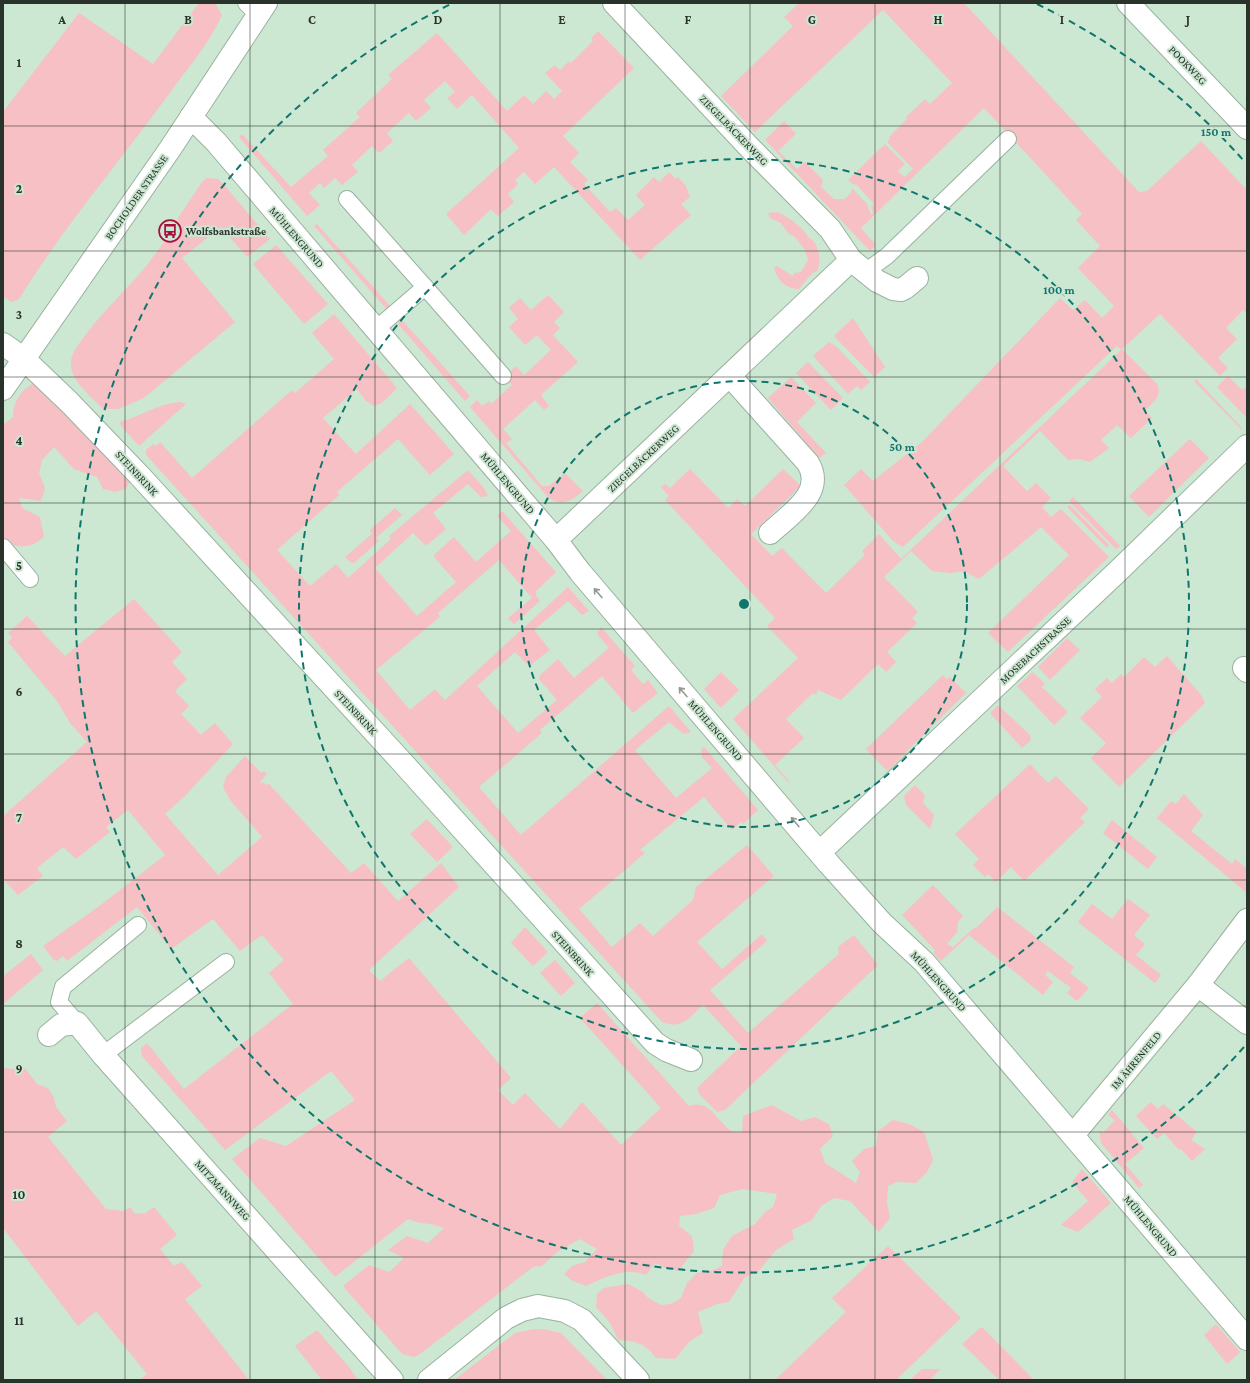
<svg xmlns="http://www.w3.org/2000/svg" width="1250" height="1383" font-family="'Crimson Pro',serif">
<rect width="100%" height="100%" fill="#cce7d2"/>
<g fill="#f7c0c4">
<path d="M199,3H215L222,15C209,45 185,71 166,98C117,165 63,228 19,299L12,302L3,297V112L79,13L153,64Z"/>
<path d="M799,3H964L1139,192L1147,191L1201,141L1247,190V314L1243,310L1226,328L1237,339L1218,358L1228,368L1220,376L1160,314L1122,349L1157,384C1163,396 1153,402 1145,410L1152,418L1131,438L1117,425L1101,440L1109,448L1090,462L1079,459L1068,460L1040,431L1003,466L1027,491L1036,483L1051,498L1042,507L1051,517L1061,509L1109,557L1008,652L988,633L1069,555L1041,527L979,579L964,571L951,573L932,571L911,551L884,577L918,612L912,618L917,623L887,652L896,662L886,672L878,664L841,700L818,690L816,695L813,693L786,719L804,738L775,765L789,781L788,782L733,719L798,658L767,626L775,618L665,500L669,496L661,487L665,484L670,488L690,469L728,508L737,499L745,506L783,469L801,486L751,534L772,556L782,548L826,593L865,555L862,551L879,534L901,559L1121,350L1117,346L903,547L893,541L844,485L861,469L873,481L922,442L1060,298L1073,310L1085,300L1102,318L1114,306L1078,268L1100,246L1076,220L1082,214L984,108L861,228L876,245L870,251L765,140L784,121L796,134L778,151L797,169L805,162L823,180L821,187L834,199H844L851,193L852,188L867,204L871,215L873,213L871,206L874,204L856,184L854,185L848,180L885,144L905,164L898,171L904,177L913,169L887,142L890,139L889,137L907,119L906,117L925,99L930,104L952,83L883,10L755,132L721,96L793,26L784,17Z"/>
<path d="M598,31L634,68L563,136L579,153L570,162L588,180L584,184L610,212L616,208L628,220L645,205L636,195L654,177L659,182L669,172L676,179L678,177L686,186L690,197L681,204L691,215L640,260L554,167L535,184L524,172L515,180L518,184L508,194L514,202L498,216L491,209L464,235L446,214L519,148L472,95L457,109L447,98L455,92L445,81L424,100L431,108L416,121L409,113L387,133L393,141L379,153L372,146L352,165L358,172L342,185L335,178L324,188L320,183L309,193L320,205L307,216L239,137L242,134L291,187L328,156L323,150L360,117L356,113L392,79L388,75L437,33L507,111L524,95L533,104L546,91L554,99L562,91L545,73L555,65L560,70L569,61L571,63L593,41L591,38Z"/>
<path d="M207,178L218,179L225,186L270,239L247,257L221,227L182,258L235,322L144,398L118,409H103C92,397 69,380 71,362C72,342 127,289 142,271C151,261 158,250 166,239L169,241L179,224L176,221L202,182Z"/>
<path d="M777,212C787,216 803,227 808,237C819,242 821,259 818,269C816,273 816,271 813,273C810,275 802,285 799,289C786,289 777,280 774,268L777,266L793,276L794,273L801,272L808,260L805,250L795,237L788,233L781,223L770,218L768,213Z"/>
<path d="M317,224L391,307L387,309L383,305L314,226Z"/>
<path d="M276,245L328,304L304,324L253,264Z"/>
<path d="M548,295L564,312L554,322L560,328L553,335L578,362L541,395L549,406L544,410L535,400L503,429L512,439L506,443L542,486H549L565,473L583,491C570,502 560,508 546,495L470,407L477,400L482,406L489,401L491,404L512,385L504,377L516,366L524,375L551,350L537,335L525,345L509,327L518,319L509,308L520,298L531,310Z"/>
<path d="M334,314L397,388L382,403L374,406L366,401L357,389L323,418L356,454L410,404L454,454L430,475L398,439L337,492L339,495L277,550L310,586L336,564L348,578L391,539L389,536L468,470L484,488L488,496L481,497L468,484L433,513L446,529L427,545L424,544L413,533L375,568L417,616L456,582L434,557L435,554L454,537L476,562L511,531L497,516L502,511L556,572L536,591V595L540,601L514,624L508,618L532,598L499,560L438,613L440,617L376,670L410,710L435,689L445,700L568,587L589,611L582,615L568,601L534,630L550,650L529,666L515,652L477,686L518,733L557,700L539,679L540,675L558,659L574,678L609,648L597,634L601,627L635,666L631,670L643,684L648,680L658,693L633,713L602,676L540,730L542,733L479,787L521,835L669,706L691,732L684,734L669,722L635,750L676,798L712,768L702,757L701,750L704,747L758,810L743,824L741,822L732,830L704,797L640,850L645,853L579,909L612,947L640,923L653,936L693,900L696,887L747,845L774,876L697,942L722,969L762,934L767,941L710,990L748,1033L839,954L838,947L854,935L878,965L725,1110L717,1112L699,1094L697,1088L741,1046L703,1005C689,1017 683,1030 662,1022L146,455V450L153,444L156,446L160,442L192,478L292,390L295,393L334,359L312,333Z"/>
<path d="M853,318L885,367L874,377L834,336Z"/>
<path d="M401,319L470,396L465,401L398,324Z"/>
<path d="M829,342L837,347L870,382L861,390L857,386L848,394L813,356Z"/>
<path d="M808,362L843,398L831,410L796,373Z"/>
<path d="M1228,376L1242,390L1245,388L1247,389V418L1217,387Z"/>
<path d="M791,377L816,403L797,422L826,453L819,458L768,398Z"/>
<path d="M1196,379L1242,428L1241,429L1194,381Z"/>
<path d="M39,381L97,413L132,479L125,489L115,492L103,489L97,477L74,469L54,447L42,460L39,473L45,488L41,501L19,498L22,508L40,517L44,537C41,539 37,543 33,544C25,548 9,547 3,540V425L13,417C13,400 23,387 39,381Z"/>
<path d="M180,402L186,404L139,446L121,426L120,422C141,416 159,403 180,402Z"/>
<path d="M1190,439L1209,458L1149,517L1129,496Z"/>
<path d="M1073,497L1120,546L1116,549L1069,501Z"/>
<path d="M1070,505L1109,545L1107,548L1067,507Z"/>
<path d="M395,508L402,515L376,538L379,541L354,563L350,562L345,557L372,534L370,530Z"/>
<path d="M134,599L182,652L172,662L187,679L175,691L189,706L181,714L201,735L215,723L233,744L185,796L165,814L218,875L262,837L230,800L223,787L226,777L245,756L261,773L264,771L267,774L260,782L261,784L263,782L266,785L269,784L351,873L364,863L398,901L441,863L459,887L369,970L380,981L409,958L511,1078L498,1090L513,1105L525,1093L560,1129L582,1102L621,1145L661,1108L580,1018L597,1003L689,1106C710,1099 716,1120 730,1130C733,1132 738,1132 742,1133L743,1116L772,1105L801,1121L815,1117L829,1124L833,1136L820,1149L825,1163L856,1183L860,1172L852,1161L864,1149L876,1146L878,1131L893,1120L909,1124L924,1132L933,1160L927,1172L916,1183L897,1182L888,1186L887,1202L890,1218L879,1232L850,1201L834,1198L821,1206L812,1220L792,1230L794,1239L776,1250L757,1273L745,1277L729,1302L717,1304L698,1312L703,1333L690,1341L675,1359L656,1358C645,1343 637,1341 618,1340L610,1323L596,1307L597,1294L604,1288L628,1284L643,1292L648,1298L661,1305L671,1304L681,1298L687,1283L697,1273L711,1271L722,1266L723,1250L732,1236L755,1224L765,1212L773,1207L777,1194L742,1189L720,1195L714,1208L696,1214L680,1216L679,1226L692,1236L694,1251L678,1271L666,1268L655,1263L646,1275C626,1267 605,1277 586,1286L571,1280L564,1274L572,1266L585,1262L597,1249L580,1239L557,1252L542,1266L533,1267L420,1354L414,1357L402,1354L343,1286L369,1265L389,1272L404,1258L388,1250L407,1236L428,1243L444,1228C430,1222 421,1225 408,1219L335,1277L232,1159L260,1138L286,1146L355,1100L331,1071L225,1150L142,1056L141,1048L147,1043L184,1089L293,1004L269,973L284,960L262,935L240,951L213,919L171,949L137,907L67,961L63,956L57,961L54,960L43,946L98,907L165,855L128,810L106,827L110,832L76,859L63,847L37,868L43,876L18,895L5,881H3V816L87,742L70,723L57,701L8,642L12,638L8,633L27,616L65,656Z"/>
<path d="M1067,638L1080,650L1050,680L1038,667Z"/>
<path d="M1167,656L1201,695L1205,703L1119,787L1091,758L1106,743L1080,718L1102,697L1095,689L1107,678L1112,683L1121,674L1124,677L1144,657L1155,667Z"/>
<path d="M721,672L739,690L721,708L704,689Z"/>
<path d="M1033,672L1045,684L1042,687L1068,712L1054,725L1017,686Z"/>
<path d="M943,675L947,679L950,677L966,693L887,771L866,749Z"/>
<path d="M998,705L1030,735L1031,740L1022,748L990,713Z"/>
<path d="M1030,764L1048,783L1056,776L1089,809L1080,818L1085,822L1024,881L1011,867L996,882L988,874L985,877L973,865L979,859L955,834Z"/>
<path d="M915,785L925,795L923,803L934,815L930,829L906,805L904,796Z"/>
<path d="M1184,794L1203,815L1191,831L1232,864L1235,859L1247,869V893L1157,818L1171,801L1176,804Z"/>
<path d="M427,819L452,846V848L437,862L410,834Z"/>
<path d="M1112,820L1157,857L1148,869L1103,833Z"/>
<path d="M933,885L963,916L958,922L957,932L947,944L953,947L975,927L976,928L997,907L1074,967L1070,973L1089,988L1077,1001L1067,993L1071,988L1048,971L1045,975L1053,982L1043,995L969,935L941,961L933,953L935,950L902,915Z"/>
<path d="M1128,899L1150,915L1134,935L1145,944L1136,955L1161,975L1155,983L1078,922L1092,904L1112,919Z"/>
<path d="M525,927L548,952L533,966L511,943Z"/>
<path d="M31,954L43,970L3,1004V976Z"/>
<path d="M555,960L575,983L561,996L540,973Z"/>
<path d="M3,1068L22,1070L25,1068L37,1084L48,1088L54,1098L56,1107L67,1121L48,1137L106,1209L124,1211L130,1207L134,1213L144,1214L154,1207L177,1235L160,1249L174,1266L182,1262L202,1286L185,1299L249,1380H140L147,1374L96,1311L78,1326L3,1228Z"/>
<path d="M1151,1102L1158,1109L1163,1104L1197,1132L1191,1140L1205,1149L1192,1161L1181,1149L1179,1150L1164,1133L1157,1139L1136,1116Z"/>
<path d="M1112,1110L1144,1148L1125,1164L1143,1185L1139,1188L1101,1143L1099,1130L1103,1133L1115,1120L1108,1115Z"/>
<path d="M1082,1169L1111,1203L1078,1232L1061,1225L1088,1201L1072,1182Z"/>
<path d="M888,1246L961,1318L896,1380H775L846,1312L832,1298Z"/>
<path d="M1216,1324L1240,1352L1227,1364L1204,1335Z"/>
<path d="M980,1328H983L1034,1380H999L962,1344Z"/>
<path d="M534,1329H543L561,1333L607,1380H454L515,1333Z"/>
<path d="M317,1330L349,1367L358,1380H322L295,1346Z"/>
<path d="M922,1369H940L930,1380H910Z"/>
</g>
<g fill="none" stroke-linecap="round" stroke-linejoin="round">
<g stroke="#99b29f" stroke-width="18">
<g id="lane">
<path d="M246,3L258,15"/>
<path d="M347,199L425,287L376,329"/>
<path d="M865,272L887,256L1008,139"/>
<path d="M425,287L503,376"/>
<path d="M3,547L30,579"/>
<path d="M77,1023L59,1002L63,987L138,925"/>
<path d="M103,1055L226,962"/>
</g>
</g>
<g stroke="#99b29f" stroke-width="24">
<g id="street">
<path d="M614,3L749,147L830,229L851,260L877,281L893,289L901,290L905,288L917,278"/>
<path d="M1128,3L1247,128"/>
<path d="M191,117L216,142L556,540L580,572L829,864L882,923L924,962L1247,1339"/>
<path d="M3,344L23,358L70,403L139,475L402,762L655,1043L666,1050L691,1060"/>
<path d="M730,376L808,463C826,493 790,514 770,533"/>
<path d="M556,540L851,260"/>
<path d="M1244,668L1247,671"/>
<path d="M820,852L1116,573L1247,446"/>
<path d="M1198,985L1247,1023"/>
<path d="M49,1035L61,1025L77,1023L103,1055L392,1380"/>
<path d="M1073,1135L1198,985L1247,920"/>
<path d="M429,1380L506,1318L522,1310L538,1306L565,1311L582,1320L638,1380"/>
</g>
</g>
<g stroke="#99b29f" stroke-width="24">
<path id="secondary" d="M3,389L170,149L266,3"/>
</g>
<use href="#lane" stroke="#fff" stroke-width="16"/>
<use href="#street" stroke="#fff" stroke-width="22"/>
<use href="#secondary" stroke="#fff" stroke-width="22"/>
</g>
<defs><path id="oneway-shaft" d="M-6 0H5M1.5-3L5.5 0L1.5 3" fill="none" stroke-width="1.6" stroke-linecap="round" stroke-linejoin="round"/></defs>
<g stroke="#949995">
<use href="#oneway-shaft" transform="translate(598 593) rotate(-131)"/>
<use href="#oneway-shaft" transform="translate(683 692) rotate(-131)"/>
<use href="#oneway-shaft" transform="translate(795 822) rotate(-130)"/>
</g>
<path fill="none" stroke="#29332b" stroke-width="1" stroke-opacity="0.55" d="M125,3V1380M250,3V1380M375,3V1380M500,3V1380M625,3V1380M750,3V1380M875,3V1380M1000,3V1380M1125,3V1380M3,126H1247M3,251H1247M3,377H1247M3,503H1247M3,629H1247M3,754H1247M3,880H1247M3,1006H1247M3,1132H1247M3,1257H1247"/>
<g fill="none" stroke="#0f766e" stroke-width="2" stroke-dasharray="7 5">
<circle cx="744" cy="604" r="223"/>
<circle cx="744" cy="604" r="445"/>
<path d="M1244 1047A668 668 0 1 1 451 4M1037 4A668 668 0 0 1 1244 161"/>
</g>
<defs>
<g id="bus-ring" transform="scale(1.15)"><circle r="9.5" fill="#cce7d2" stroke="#a70f3d" stroke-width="1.5"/><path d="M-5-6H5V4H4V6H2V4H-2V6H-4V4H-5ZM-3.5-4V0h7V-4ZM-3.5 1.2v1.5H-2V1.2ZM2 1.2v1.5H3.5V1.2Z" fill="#a70f3d"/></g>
</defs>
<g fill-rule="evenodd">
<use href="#bus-ring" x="170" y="231"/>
</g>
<g text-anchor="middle" stroke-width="4" stroke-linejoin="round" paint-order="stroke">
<g font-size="11" fill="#29332b" stroke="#cce7d2">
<text transform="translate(1188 65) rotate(46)" y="4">POOKWEG</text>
<text transform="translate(734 130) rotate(46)" y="4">ZIEGELBÄCKERWEG</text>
<text transform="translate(136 197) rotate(-55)" y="4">BOCHOLDER STRASSE</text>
<text transform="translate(297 237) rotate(49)" y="4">MÜHLENGRUND</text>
<text transform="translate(643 458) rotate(-43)" y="4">ZIEGELBÄCKERWEG</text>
<text transform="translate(137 473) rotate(47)" y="4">STEINBRINK</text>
<text transform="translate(508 483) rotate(50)" y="4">MÜHLENGRUND</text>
<text transform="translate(1035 650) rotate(-43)" y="4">MOSEBACHSTRASSE</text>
<text transform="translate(356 712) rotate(47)" y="4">STEINBRINK</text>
<text transform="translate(716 730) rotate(49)" y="4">MÜHLENGRUND</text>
<text transform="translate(573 953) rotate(48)" y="4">STEINBRINK</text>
<text transform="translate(939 981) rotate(48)" y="4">MÜHLENGRUND</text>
<text transform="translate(1136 1060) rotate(-50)" y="4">IM ÄHRENFELD</text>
<text transform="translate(223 1190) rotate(48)" y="4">MITZMANNWEG</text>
<text transform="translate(1151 1226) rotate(50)" y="4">MÜHLENGRUND</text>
</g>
<g font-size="11" font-weight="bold" fill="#29332b" stroke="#cce7d2" text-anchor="start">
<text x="186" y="235">Wolfsbankstraße</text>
</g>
</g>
<g font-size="13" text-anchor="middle" font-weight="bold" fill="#29332b" stroke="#cce7d2" stroke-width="4" stroke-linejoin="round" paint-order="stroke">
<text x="62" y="24">A</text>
<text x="188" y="24">B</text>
<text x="312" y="24">C</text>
<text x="438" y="24">D</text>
<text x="562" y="24">E</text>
<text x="688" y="24">F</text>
<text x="812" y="24">G</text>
<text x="938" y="24">H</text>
<text x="1062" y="24">I</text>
<text x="1188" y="24">J</text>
<text x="19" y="67">1</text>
<text x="19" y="193">2</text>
<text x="19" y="319">3</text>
<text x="19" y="445">4</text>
<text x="19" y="570">5</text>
<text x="19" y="696">6</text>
<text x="19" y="822">7</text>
<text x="19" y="948">8</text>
<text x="19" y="1073">9</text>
<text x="19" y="1199">10</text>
<text x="19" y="1325">11</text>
</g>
<circle cx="744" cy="604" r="6" fill="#0f766e" stroke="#cce7d2" stroke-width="2"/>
<g font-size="12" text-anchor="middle" font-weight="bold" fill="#0f766e" stroke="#cce7d2" stroke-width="4" stroke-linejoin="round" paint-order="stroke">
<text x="1216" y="136">150 m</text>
<text x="1059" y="294">100 m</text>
<text x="902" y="451">50 m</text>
</g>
<rect width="1250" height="1383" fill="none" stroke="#29332b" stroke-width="8"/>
</svg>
